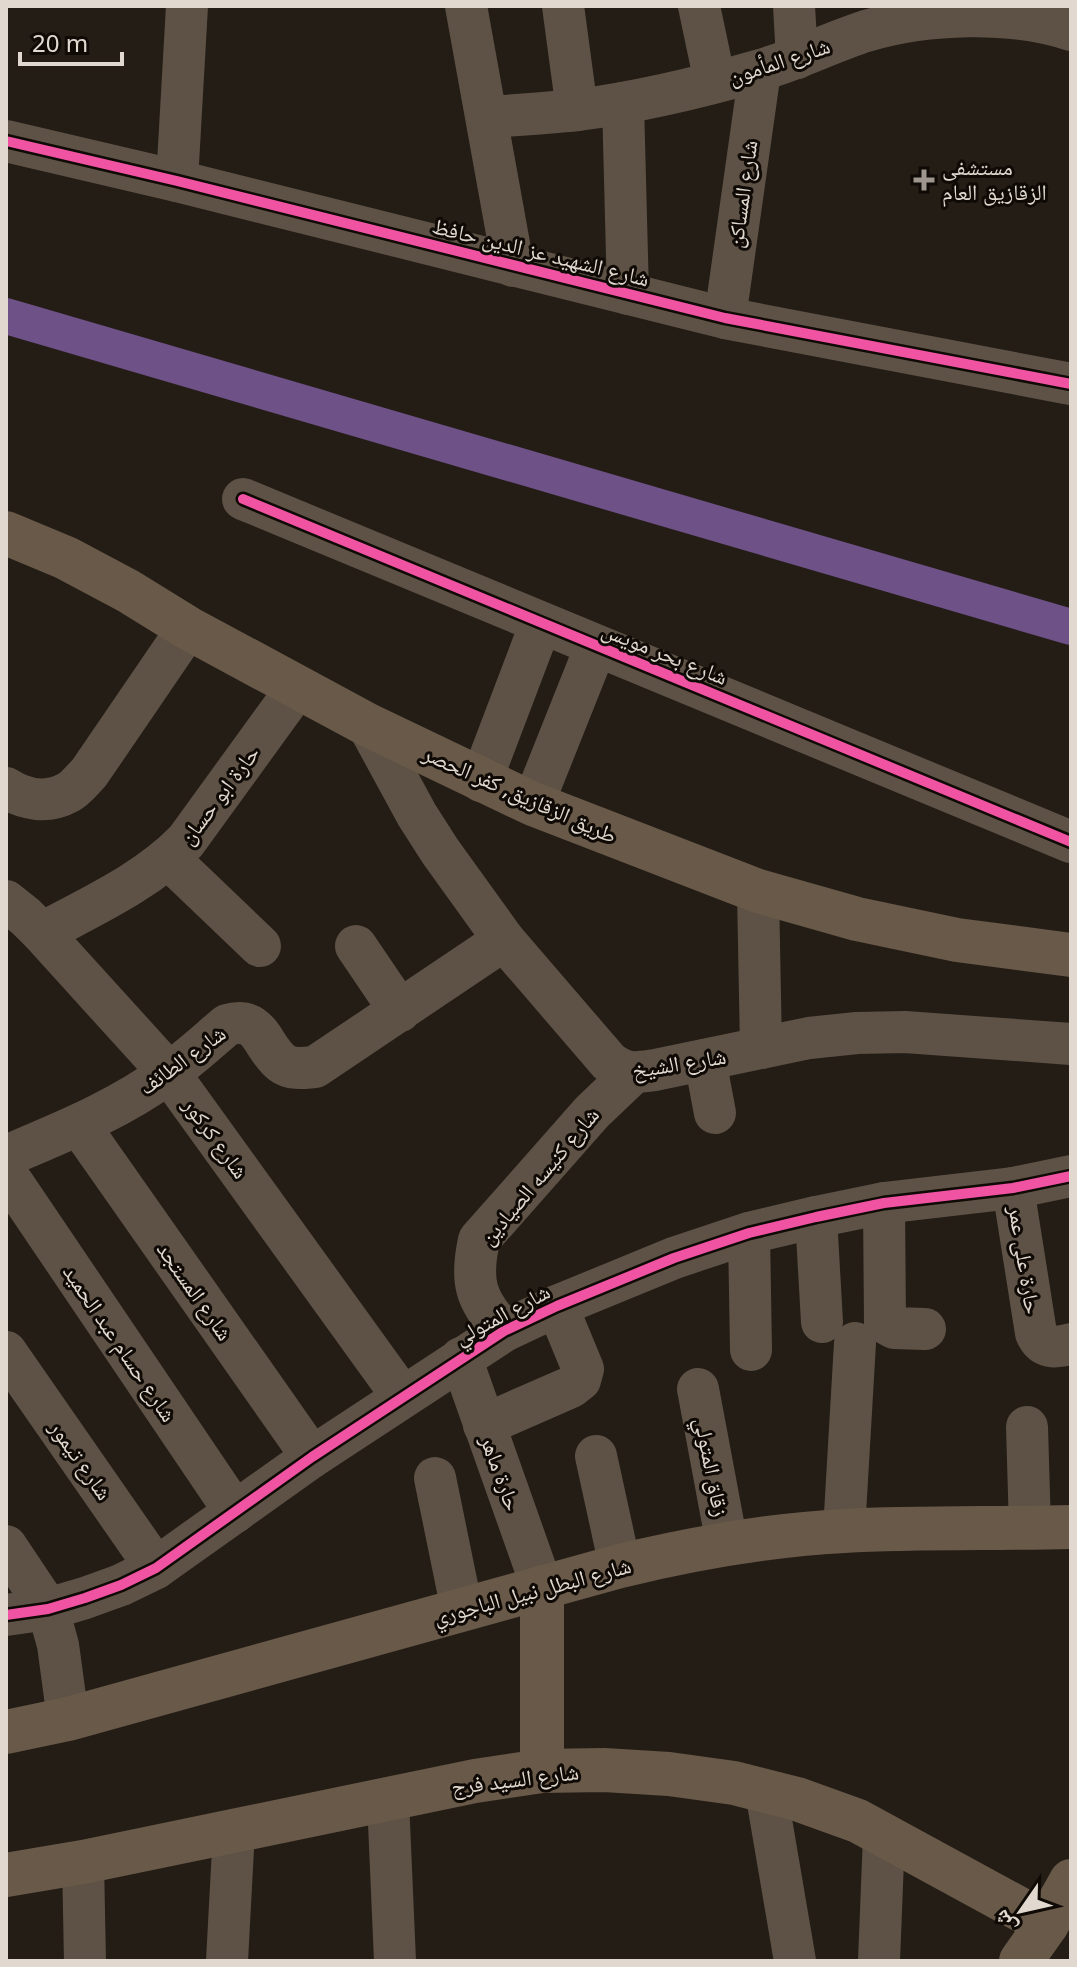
<svg xmlns="http://www.w3.org/2000/svg" width="1077" height="1967" font-family="'Noto Sans','Noto Naskh Arabic',sans-serif">
<rect width="100%" height="100%" fill="#241d16"/>
<g fill="none" stroke-linecap="round" stroke-linejoin="round">
<path stroke="#6e5187" stroke-width="36" d="M6,316L1071,627"/>
<g stroke="#5d5245" stroke-width="42">
<path d="M466,6L513,266"/>
<path d="M563,6L577,110"/>
<path d="M699,6L715,82"/>
<path d="M794,6L797,58"/>
<path d="M623,103L628,294"/>
<path d="M487,117C517,115 548,113 578,110C638,102 698,88 757,71C794,61 829,43 866,31C927,13 1010,10 1071,30"/>
<path d="M6,141L177,181L725,318L1071,384"/>
<path d="M177,181L187,6"/>
<path d="M725,318L760,71"/>
<path d="M243,499L1071,842"/>
<path d="M368,725L417,815L440,851L504,940L609,1062C627,1075 634,1073 655,1070L809,1038L857,1033L905,1032L1071,1044"/>
<path d="M481,781L541,623"/>
<path d="M6,788C25,800 48,804 69,792C76,788 83,779 89,773L188,628"/>
<path d="M533,804L596,646"/>
<path d="M169,859L260,946"/>
<path d="M758,891L761,1048"/>
<path d="M6,901L26,917L42,933L169,1073L402,1396"/>
<path d="M42,933C92,906 146,882 186,841L297,688"/>
<path d="M356,946L400,1011"/>
<path d="M705,1060L715,1113"/>
<path d="M79,1125L312,1457"/>
<path d="M6,1156C63,1132 120,1109 170,1072C190,1058 208,1041 227,1025C262,1015 261,1047 282,1063C291,1070 304,1068 315,1067L504,940"/>
<path d="M6,1173L235,1512"/>
<path d="M1013,1188L1036,1333C1043,1349 1055,1348 1071,1344"/>
<path d="M884,1203L885,1323L894,1328L925,1329"/>
<path d="M816,1217L822,1322"/>
<path d="M749,1233L751,1350"/>
<path d="M504,1331C475,1300 470,1281 479,1240L592,1112L633,1073"/>
<path d="M6,1352L156,1568"/>
<path d="M461,1358L542,1587"/>
<path d="M698,1389L727,1544"/>
<path d="M484,1425L571,1387L580,1380L583,1369L557,1306"/>
<path d="M1027,1427L1030,1528"/>
<path d="M596,1456L620,1566"/>
<path d="M435,1478L462,1610"/>
<path d="M844,1531L855,1343"/>
<path d="M6,1546L48,1609L58,1645L68,1719"/>
<path d="M6,1615L48,1609L85,1598L121,1585L156,1568L312,1457L504,1331L557,1306L674,1258L749,1233L816,1217L884,1203L1013,1188L1071,1176"/>
<path d="M766,1791L795,1961"/>
<path d="M388,1800L395,1961"/>
<path d="M83,1862L85,1961"/>
<path d="M227,1961L234,1830"/>
<path d="M879,1961L884,1835"/>
</g>
<g stroke="#685948" stroke-width="44">
<path d="M6,533L66,558L128,591L188,628L368,725L533,804L758,891L857,919L957,940L1071,955"/>
<path d="M6,1732L68,1719L620,1566C694,1548 769,1535 844,1531C920,1527 995,1529 1071,1527"/>
<path d="M542,1771V1587"/>
<path d="M6,1875L83,1862L475,1781L542,1771L604,1770L669,1774L734,1783L797,1799L858,1821L1047,1924"/>
<path d="M1021,1961L1047,1924L1071,1881"/>
</g>
<g stroke="#0f0a05" stroke-width="15">
<g id="cycleway">
<path d="M6,141L177,181L725,318L1071,384"/>
<path d="M243,499L1071,842"/>
<path d="M6,1615L48,1609L85,1598L121,1585L156,1568L312,1457L504,1331L557,1306L674,1258L749,1233L816,1217L884,1203L1013,1188L1071,1176"/>
</g>
</g>
<use href="#cycleway" stroke="#f153a3" stroke-width="10"/>
</g>
<path fill="#9f978f" stroke="#0f0a05" stroke-width="3" d="M920 168h8v8h8v8h-8v8h-8v-8h-8v-8h8z"/>
<g text-anchor="middle" stroke-width="6" stroke-linejoin="round" paint-order="stroke">
<g font-size="22" fill="#e1d9d0" stroke="#0f0a05">
<text transform="translate(779 61) rotate(-18)" y="8">شارع المأمون</text>
<text transform="translate(742 194) rotate(-82)" y="8">شارع المساكن</text>
<text transform="translate(541 252) rotate(14)" y="8">شارع الشهيد عز الدين حافظ</text>
<text transform="translate(665 653) rotate(22)" y="8">شارع بحر مويس</text>
<text transform="translate(520 794) rotate(24)" y="8">طريق الزقازيق, كفر الحصر</text>
<text transform="translate(219 795) rotate(-53)" y="8">حارة ابو حسان</text>
<text transform="translate(182 1060) rotate(-36)" y="8">شارع الطائف</text>
<text transform="translate(679 1063) rotate(-9)" y="8">شارع الشيخ</text>
<text transform="translate(216 1138) rotate(54)" y="8">شارع كركور</text>
<text transform="translate(539 1176) rotate(-50)" y="8">شارع كنيسه الصيادين</text>
<text transform="translate(1025 1260) rotate(81)" y="8">حارة على عمر</text>
<text transform="translate(195 1291) rotate(55)" y="8">شارع المستجد</text>
<text transform="translate(502 1314) rotate(-28)" y="8">شارع المتولي</text>
<text transform="translate(120 1343) rotate(56)" y="8">شارع حسام عبد الحميد</text>
<text transform="translate(81 1460) rotate(55)" y="8">شارع تيمور</text>
<text transform="translate(712 1467) rotate(79)" y="8">زقاق المتولي</text>
<text transform="translate(501 1473) rotate(70)" y="8">حارة ماهر</text>
<text transform="translate(532 1591) rotate(-15)" y="8">شارع البطل نبيل الباجوري</text>
<text transform="translate(515 1779) rotate(-7)" y="8">شارع السيد فرج</text>
</g>
<g font-size="22" fill="#e1d9d0" stroke="#0f0a05" text-anchor="start">
<text x="942" y="175">مستشفى<tspan x="942" dy="25">الزقازيق العام</tspan></text>
</g>
</g>
<rect width="1077" height="1967" fill="none" stroke="#e1d9d0" stroke-width="16"/>
<g transform="translate(1021 1911) rotate(236)" stroke="#0f0a05" stroke-width="6" paint-order="stroke">
<path d="M0-6L14 30L0 20L-14 30Z" fill="#e1d9d0"/>
<text y="-12" font-size="22" font-weight="bold" text-anchor="middle" fill="#e1d9d0">ش</text>
</g>
<path d="M20 52v12h102v-12" fill="none" stroke="#e1d9d0" stroke-width="4"/>
<text x="32" y="52" font-size="24" fill="#e1d9d0" stroke="#0f0a05" stroke-width="6" paint-order="stroke">20 m</text>
</svg>
